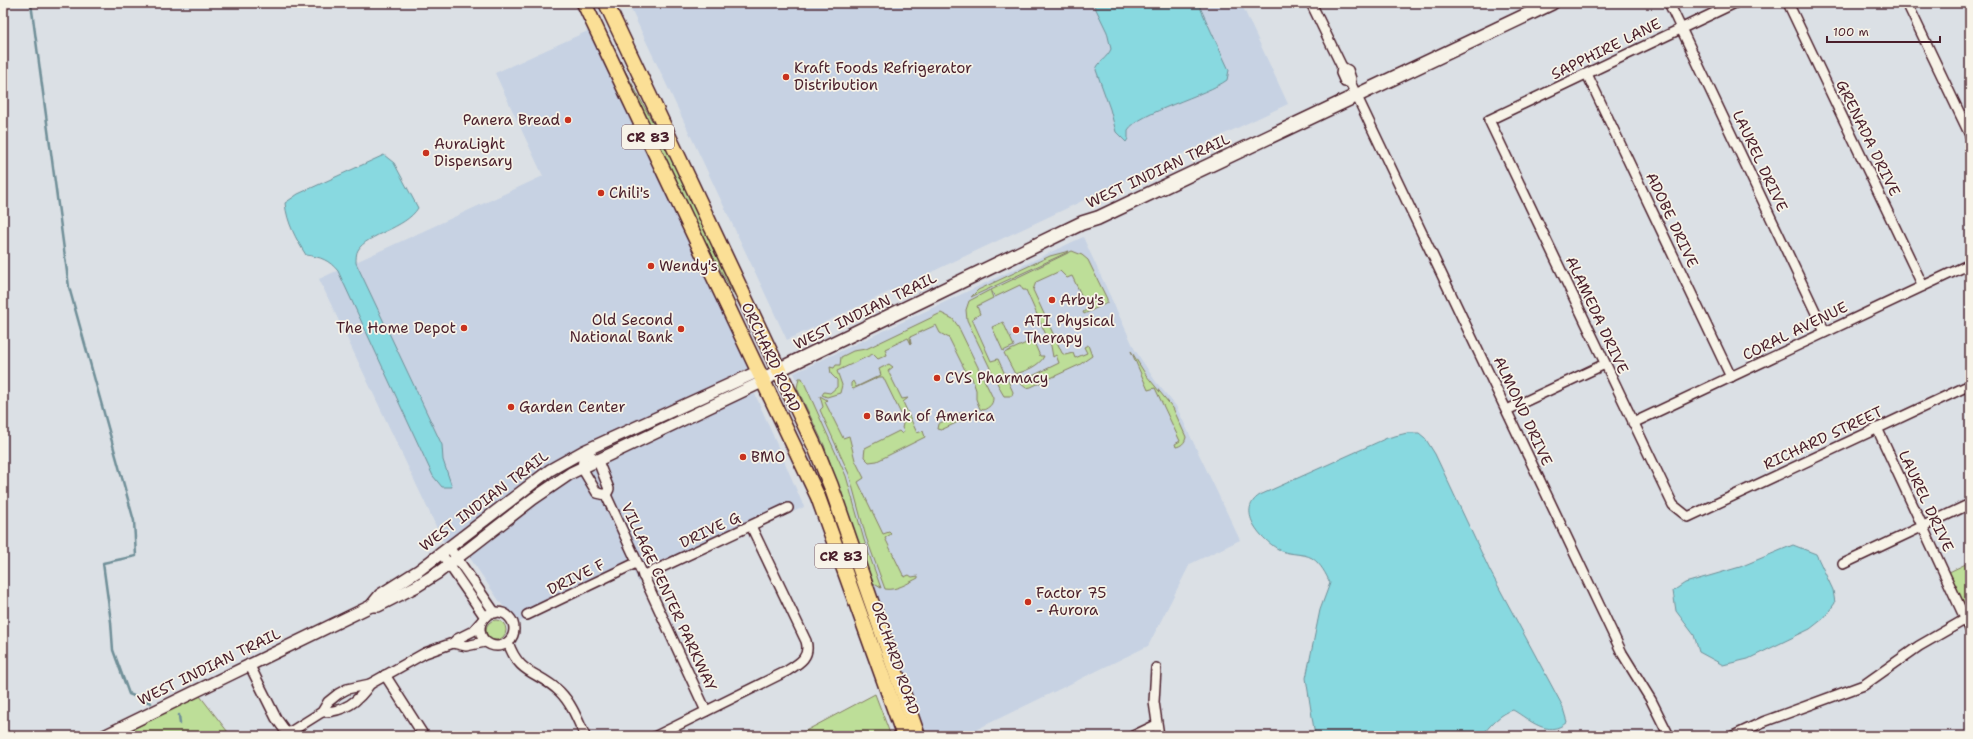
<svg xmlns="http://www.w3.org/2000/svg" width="1973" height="739" font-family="'Shantell Sans',sans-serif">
<rect width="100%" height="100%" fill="#dbe0e5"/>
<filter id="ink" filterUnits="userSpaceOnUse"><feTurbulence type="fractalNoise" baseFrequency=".025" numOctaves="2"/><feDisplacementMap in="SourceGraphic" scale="8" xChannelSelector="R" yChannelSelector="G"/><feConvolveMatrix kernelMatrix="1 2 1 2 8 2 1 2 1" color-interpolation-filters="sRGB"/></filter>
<g filter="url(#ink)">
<g fill="#c7d2e3">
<path d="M628,3H1241L1288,104L787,340Z"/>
<path d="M590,30L750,369L601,437L553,462L445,545L319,279L543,176L495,73Z"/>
<path d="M1083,237L1135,350L1156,382L1176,406L1240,540L1190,564L1148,646L963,736H923L834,466L794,373Z"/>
<path d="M755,394L804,507L639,583L633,571L517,623L500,602L468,555L540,498L611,458L727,404Z"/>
</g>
<g fill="#bdde98" stroke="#847e62">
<path d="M616,54L686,184L753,330L685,205L614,55Z"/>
<path d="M1069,251L1068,252L971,297L978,290L1050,256Z"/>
<path d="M1072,251L1082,255L1088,260L1107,299V303L1084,314L1083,312L1088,309L1072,276L1067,278L1060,271L1036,282L1033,290L1062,353L1065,355L1073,353L1075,358L1087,353L1084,347L1088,345L1092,356L1079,365L1031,387L1026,388L1021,384L1024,380L1059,363L1056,355L1053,357L1051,346L1026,290H1023L1020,285L995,297L991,290Z"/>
<path d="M990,290L993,298L977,306L980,314L972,319L991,361L998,359L1013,392L1012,396H1004L1001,391L967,320L966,310L969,301Z"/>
<path d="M941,313L953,319L958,326L993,398C993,405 989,407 984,410L980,409L976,399V390L972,378L965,370L949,338L940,333L936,325L910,337L911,344L908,338L885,349L887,355L878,359L873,354L837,371L842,385L840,393L827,397L822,395L824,392L830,393L837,387V380L831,374L830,367L834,368L836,365H840L841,357L853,351L866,349Z"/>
<path d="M1003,322L1014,346L1003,351L992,327Z"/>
<path d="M1033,340L1040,356H1044C1041,365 1024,372 1015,374L1004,353Z"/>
<path d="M1131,351L1146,375L1173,408L1186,437C1185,443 1181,446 1176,447L1175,444L1180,441L1155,388L1148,390Z"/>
<path d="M889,364L893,367L888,371L902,399L908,398L903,402L917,433L923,431L925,437L877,461L869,462L864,457L865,448L899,431L902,434L904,431L902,428L904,420L883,377H879L853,389L851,387V383L853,381L856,387L881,375L879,369Z"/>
<path d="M799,378H802L846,476L864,540L881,588L871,582L824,445L797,388Z"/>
<path d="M820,396L827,400L825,402L843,438L849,436L855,460L864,478L858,482L883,534L889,532L891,534L885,538L904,577L909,575L912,577L918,576V578C908,583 896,591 885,589L866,537L849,474L820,410L823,407Z"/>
<path d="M962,412L967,413V418L941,430L937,429L938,424Z"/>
<path d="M1970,562V629L1945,574Z"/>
<circle cx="496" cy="630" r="10"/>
<path d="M875,694L891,736H796Z"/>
<path d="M200,696L231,736H119Z"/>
</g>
<g fill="#88d9e0" stroke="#6f8f98">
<path d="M1093,3H1198L1229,70L1227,80C1207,95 1138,113 1128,130V139L1126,142L1116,132L1110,109L1096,70C1097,63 1108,57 1111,49L1107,32Z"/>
<path d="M384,155L394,163L418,208C405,229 367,234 358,250C356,253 356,259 356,263L442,445L443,460L452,487H442L433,476L338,271C329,260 321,257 306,255C296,239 287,223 285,203L298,194Z"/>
<path d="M1407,433H1419L1425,438L1435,454L1490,571L1562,705L1567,722C1548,739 1529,719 1513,710C1501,713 1489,726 1482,736H1315L1306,678L1320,610L1330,583C1326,574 1321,564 1312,558C1303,553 1291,555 1282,551C1264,543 1234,511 1260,495L1387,438Z"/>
<path d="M1793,545L1816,554L1833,590L1835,603L1824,618L1810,629L1748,659L1723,665L1699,652L1694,635L1676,611L1673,591L1685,583L1740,567Z"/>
</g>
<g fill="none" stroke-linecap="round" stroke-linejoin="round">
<g stroke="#6f8f98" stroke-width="2.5">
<path d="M31,3L69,287L134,521L136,556L103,563L111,622L113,650L129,694L151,703"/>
<path d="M179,715L180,724"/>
</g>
<g stroke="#4a1f2b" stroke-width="12">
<g id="minor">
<path d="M1311,3L1342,67L1341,73L1345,82H1350"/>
<path d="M1669,3L1825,332"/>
<path d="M1735,3L1489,120L1673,505L1688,517L1970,385"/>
<path d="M1788,3L1923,286"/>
<path d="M1907,3L1970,135"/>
<path d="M1342,67L1348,70L1351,79L1350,82L1622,653L1651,700L1669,736"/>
<path d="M1587,74L1731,377"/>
<path d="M1507,410L1605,364"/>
<path d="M1633,423L1970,264"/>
<path d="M1877,428L1970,629"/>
<path d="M584,451L598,461L609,489L606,495L597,493L582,468Z"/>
<path d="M606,495L706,711"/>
<path d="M449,547L495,613"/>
<path d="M441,553L485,617"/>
<path d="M1843,564L1970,504"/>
<path d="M643,576L788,508"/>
<circle cx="497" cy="629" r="17"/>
<path d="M527,615L636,563"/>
<path d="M508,642C519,676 539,671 560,692C572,704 578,721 585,736"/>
<path d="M453,643L466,646L485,642"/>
<path d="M249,664L276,718L289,736"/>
<path d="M1156,668L1154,702L1159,736"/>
<path d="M385,675L424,736"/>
<path d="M322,712C344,712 358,702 370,684"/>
<path d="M287,734L322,712L328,702L338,694L347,689L370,684L425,653L453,643L457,639L473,631L481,622"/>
<path d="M656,736L785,672C798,664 811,658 806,641L751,526"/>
<path d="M1133,736L1156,725"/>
<path d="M1733,736L1763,722L1864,685L1919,646L1966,619"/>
</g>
</g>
<g stroke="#4a1f2b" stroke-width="14">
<g id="tertiary">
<path d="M371,606H378L417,586L439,572L533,499L571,473L764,381"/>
<path d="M104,736L371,606L380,595L418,571L550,470L584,451L759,371"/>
</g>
</g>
<g stroke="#4a1f2b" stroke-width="16">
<path id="secondary" d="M764,381L778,370L1082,223L1098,218L1552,3"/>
</g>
<g stroke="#4a1f2b" stroke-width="17">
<g id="primary">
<path d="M584,3L818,497L904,736"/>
<path d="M606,3L816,449L831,486L918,736"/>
</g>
</g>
<use href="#minor" stroke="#f7f3e8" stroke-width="9"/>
<use href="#tertiary" stroke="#f7f3e8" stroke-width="11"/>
<use href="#secondary" stroke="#f7f3e8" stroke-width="13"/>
<use href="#primary" stroke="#fbdf96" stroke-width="14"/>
</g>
</g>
<g fill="#c8321e" stroke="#f7f3e8" stroke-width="1.5">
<circle cx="786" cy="77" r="4"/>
<circle cx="568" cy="120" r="4"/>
<circle cx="426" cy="153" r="4"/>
<circle cx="601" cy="193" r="4"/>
<circle cx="651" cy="266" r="4"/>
<circle cx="1052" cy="300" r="4"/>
<circle cx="464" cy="328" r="4"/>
<circle cx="681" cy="329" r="4"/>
<circle cx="1016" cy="330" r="4"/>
<circle cx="937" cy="378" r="4"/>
<circle cx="511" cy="407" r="4"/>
<circle cx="867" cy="416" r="4"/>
<circle cx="743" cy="457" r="4"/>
<circle cx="1028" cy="602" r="4"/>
</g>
<g text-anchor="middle" stroke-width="3.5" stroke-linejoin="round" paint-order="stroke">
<g fill="#f7f3e8" stroke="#7e5f64" stroke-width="1">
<rect x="622" y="125" width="52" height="24" rx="3"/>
<rect x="815" y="544" width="52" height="24" rx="3"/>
</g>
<g font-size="14" font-weight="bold" fill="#4a1f2b">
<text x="648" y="142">CR 83</text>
<text x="841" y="561">CR 83</text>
</g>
<g font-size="15" fill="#4a1f2b" stroke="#f7f3e8">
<text transform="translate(1606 49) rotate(-26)" y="5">SAPPHIRE LANE</text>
<text transform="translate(1868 138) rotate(64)" y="5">GRENADA DRIVE</text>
<text transform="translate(1760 161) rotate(65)" y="5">LAUREL DRIVE</text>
<text transform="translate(1158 171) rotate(-25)" y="5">WEST INDIAN TRAIL</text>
<text transform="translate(1672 220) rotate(65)" y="5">ADOBE DRIVE</text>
<text transform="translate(865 311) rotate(-26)" y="5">WEST INDIAN TRAIL</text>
<text transform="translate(1597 315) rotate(65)" y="5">ALAMEDA DRIVE</text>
<text transform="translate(1795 331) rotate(-26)" y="5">CORAL AVENUE</text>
<text transform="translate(771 357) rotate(65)" y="5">ORCHARD ROAD</text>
<text transform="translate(1523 411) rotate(65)" y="5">ALMOND DRIVE</text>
<text transform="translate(1823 438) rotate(-25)" y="5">RICHARD STREET</text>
<text transform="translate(484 501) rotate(-37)" y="5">WEST INDIAN TRAIL</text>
<text transform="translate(1926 501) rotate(65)" y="5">LAUREL DRIVE</text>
<text transform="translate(710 530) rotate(-25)" y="5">DRIVE G</text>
<text transform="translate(576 577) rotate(-26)" y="5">DRIVE F</text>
<text transform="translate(669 597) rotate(65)" y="5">VILLAGE CENTER PARKWAY</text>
<text transform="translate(895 658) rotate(71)" y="5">ORCHARD ROAD</text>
<text transform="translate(209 667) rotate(-26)" y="5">WEST INDIAN TRAIL</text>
</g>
<g font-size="15" fill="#4a1f2b" stroke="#f7f3e8" text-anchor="start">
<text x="794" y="73">Kraft Foods Refrigerator<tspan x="794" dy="17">Distribution</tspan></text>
<text x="560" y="125" text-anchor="end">Panera Bread</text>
<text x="434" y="149">AuraLight<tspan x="434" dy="17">Dispensary</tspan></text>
<text x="609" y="198">Chili's</text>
<text x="659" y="271">Wendy's</text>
<text x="1060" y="305">Arby's</text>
<text x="673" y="325" text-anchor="end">Old Second<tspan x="673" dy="17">National Bank</tspan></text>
<text x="1024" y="326">ATI Physical<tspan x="1024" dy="17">Therapy</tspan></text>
<text x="456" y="333" text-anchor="end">The Home Depot</text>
<text x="945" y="383">CVS Pharmacy</text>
<text x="519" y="412">Garden Center</text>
<text x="875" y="421">Bank of America</text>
<text x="751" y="462">BMO</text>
<text x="1036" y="598">Factor 75<tspan x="1036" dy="17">- Aurora</tspan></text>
</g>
</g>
<rect width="1973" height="739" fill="none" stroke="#f7f3e8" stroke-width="16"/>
<rect x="8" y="8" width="1957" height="723" fill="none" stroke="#4a1f2b" stroke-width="1.5" filter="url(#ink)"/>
<path d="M1827 36v6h113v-6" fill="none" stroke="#4a1f2b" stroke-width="2"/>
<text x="1833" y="36" font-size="12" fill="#4a1f2b" stroke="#f7f3e8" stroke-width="3" paint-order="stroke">100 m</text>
</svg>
